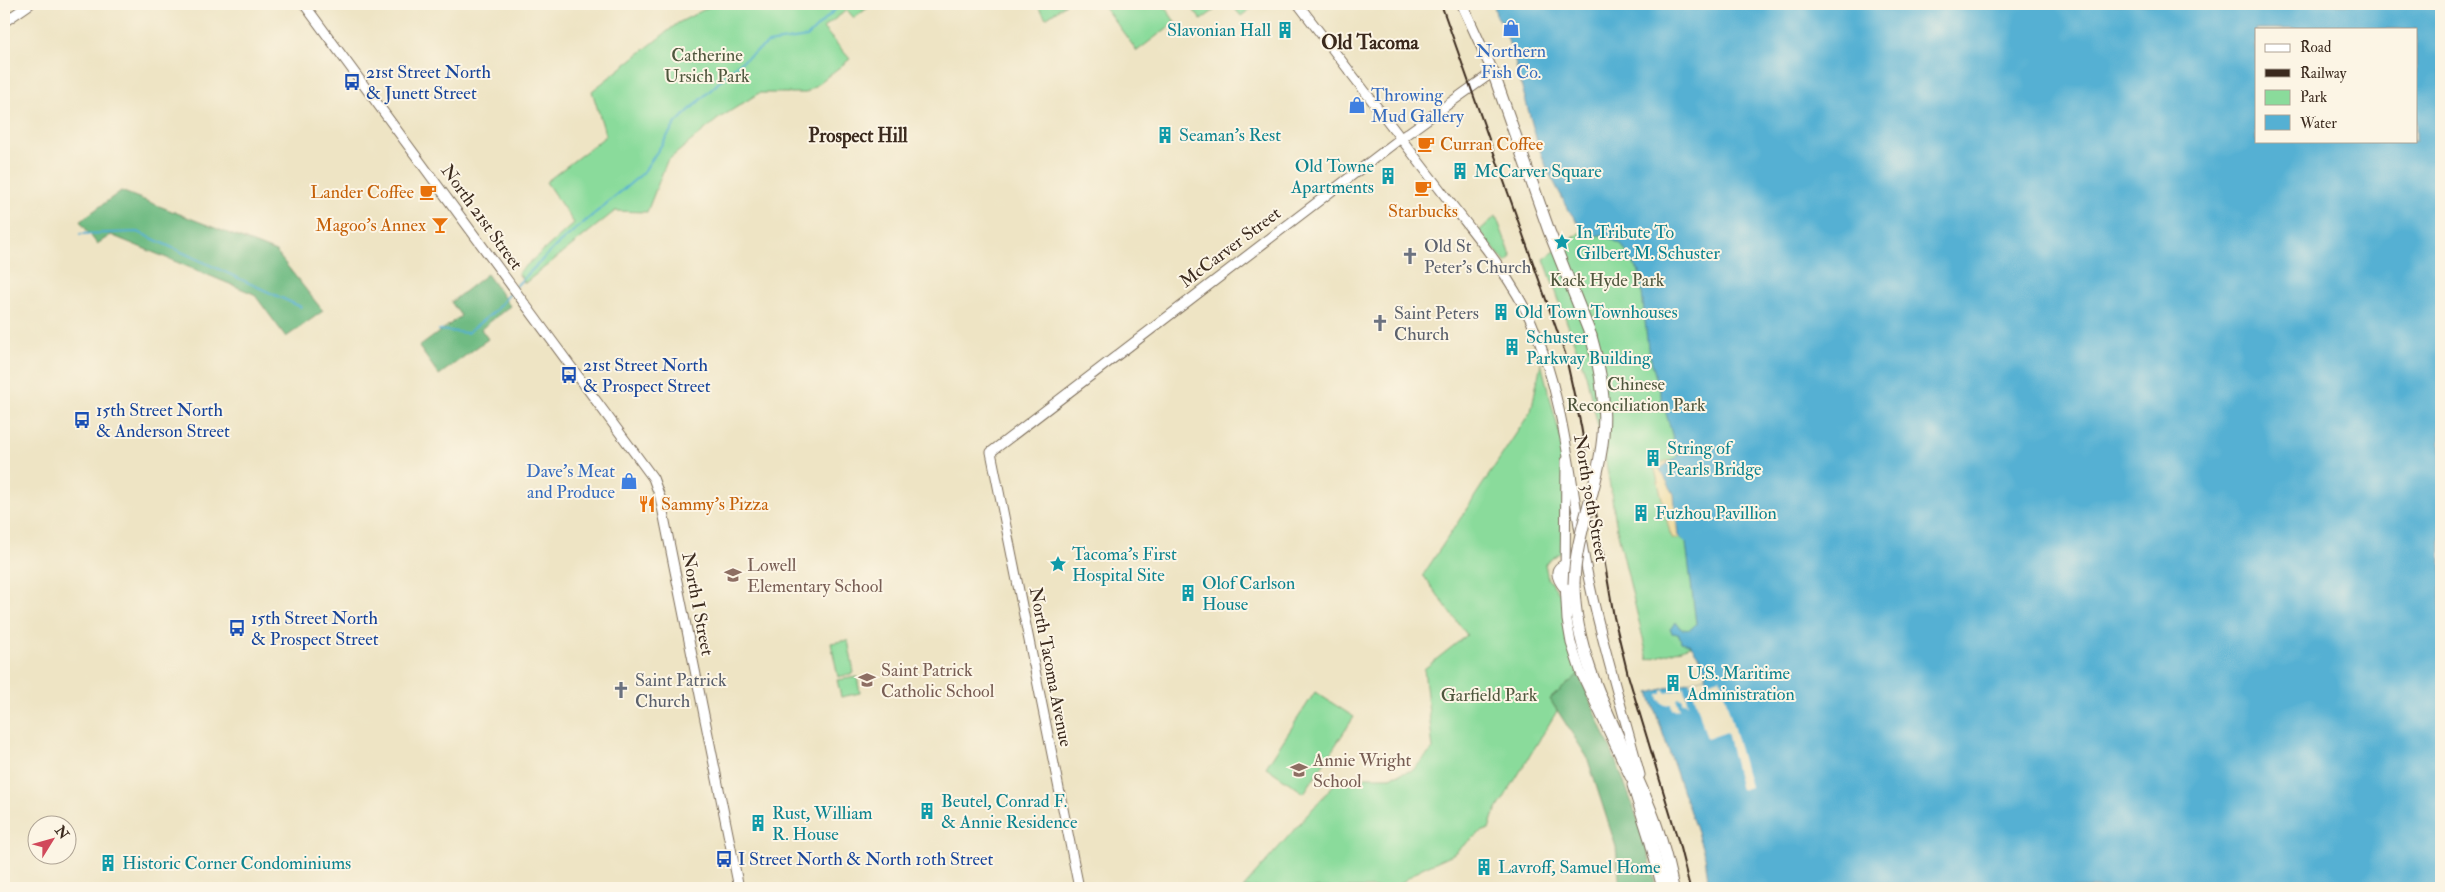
<svg xmlns="http://www.w3.org/2000/svg" width="2445" height="892" font-family="'IM FELL Double Pica',serif">
<rect width="100%" height="100%" fill="#fcf5e5"/>
<filter id="ink" filterUnits="userSpaceOnUse"><feTurbulence type="fractalNoise" baseFrequency=".02" numOctaves="2"/><feDisplacementMap in="SourceGraphic" scale="10" xChannelSelector="R" yChannelSelector="G"/><feConvolveMatrix kernelMatrix="1 2 1 2 8 2 1 2 1" color-interpolation-filters="sRGB"/></filter>
<filter id="wash" filterUnits="userSpaceOnUse"><feTurbulence type="fractalNoise" baseFrequency=".0096" numOctaves="4" result="noise"/><feDisplacementMap in="SourceGraphic" scale="20" xChannelSelector="R" yChannelSelector="G"/><feGaussianBlur stdDeviation="1.12" result="paint"/><feColorMatrix in="noise" values="0 0 0 0 0 0 0 0 0 0 0 0 0 0 0 0 0 1.4 0 .05"/><feComposite in="paint" operator="in"/></filter>
<g filter="url(#wash)">
<rect width="100%" height="100%" fill="#eee4c4"/>
<g fill="#8adb9b" stroke="#62825c">
<path d="M715,4H873L854,18L847,10L823,28L850,59L806,93H759L718,119L667,161L647,212L615,211L525,283L518,273L574,223L546,182L606,136L592,91L678,23Z"/>
<path d="M1036,4H1066L1046,18Z"/>
<path d="M1102,4H1163L1175,22L1137,51Z"/>
<path d="M1189,4H1223L1201,20Z"/>
<path d="M1231,4H1257L1241,16Z"/>
<path d="M1639,189L1706,641L1648,660L1617,529L1605,456L1586,375L1544,259Z"/>
<path d="M1496,216L1512,258L1506,263L1479,231Z"/>
<path d="M1541,363L1564,451L1563,550L1545,564L1548,579L1562,596L1579,674L1550,699L1557,711L1493,816L1489,829L1479,833L1453,854L1422,868L1394,888H1243L1337,781L1355,785L1361,777H1390L1413,770L1433,749L1424,669L1467,635L1423,575L1531,411Z"/>
<path d="M848,640L854,673L838,677L831,643Z"/>
<path d="M857,677L860,693L841,697L837,680Z"/>
<path d="M1315,692L1354,717L1304,793L1266,767Z"/>
</g>
<g fill="#6fbb83" stroke="#557250">
<path d="M121,191L276,252L323,311L286,337L254,294L111,235L97,244L80,221Z"/>
<path d="M487,274L510,306L481,329L488,339L439,375L419,347L461,316L451,302Z"/>
<path d="M1579,674C1608,744 1642,814 1656,888H1620L1616,847L1587,757L1550,699Z"/>
</g>
<path fill="#eeda9e" stroke="#94825e" d="M1666,461H1683L1689,537L1673,539L1670,533L1654,465Z"/>
<path fill="#55b0d3" stroke="#486d78" fill-rule="evenodd" d="M1494,4H2441V888H1709L1705,856L1649,693L1705,677L1706,670L1702,661L1690,644L1681,642L1679,634L1672,633L1670,629L1676,622L1680,628C1688,631 1692,630 1696,623L1686,543L1678,536L1674,494L1660,469L1678,456L1648,349L1640,274L1621,244L1603,235L1591,236L1585,233L1570,212L1548,171L1538,145L1513,55L1502,23L1496,15ZM2256,29H2416V141H2256Z"/>
<g fill="#eee4c4">
<path d="M1705,677L1707,682L1720,678L1750,787L1741,790L1727,732L1707,739L1690,681Z"/>
<path d="M1683,684L1688,705L1685,702L1682,703V699L1678,698L1677,701L1680,710L1676,709V712L1674,709L1672,710L1671,704L1665,705L1660,702L1661,701L1659,700L1658,694H1662V691L1664,690L1666,693L1682,689Z"/>
</g>
<g fill="none" stroke-linecap="round" stroke-linejoin="round">
<g stroke="#55b0d3" stroke-width="2">
<path d="M80,234L138,232L301,307"/>
<path d="M515,287L557,245L643,173L676,123L737,65L768,43L807,37L841,4"/>
<path d="M439,330L467,333L495,311L512,291"/>
</g>
</g>
</g>
<g filter="url(#ink)">
<g fill="none" stroke-linecap="round" stroke-linejoin="round">
<g stroke="#7a6b58" stroke-width="11">
<g id="secondary">
<path d="M304,4L653,478L660,497L739,888"/>
<path d="M1298,4C1347,68 1396,132 1445,196C1476,236 1510,275 1531,321C1565,398 1570,480 1585,561C1599,634 1621,704 1640,775"/>
<path d="M4,22L30,4"/>
<path d="M1566,461L1565,583L1567,620L1571,643L1581,673L1630,777"/>
<path d="M1565,589C1555,577 1552,567 1569,563"/>
<path d="M1079,888L991,452L1401,138L1493,72"/>
</g>
</g>
<g stroke="#7a6b58" stroke-width="12">
<path id="primary" d="M1462,4L1493,72"/>
</g>
<g stroke="#7a6b58" stroke-width="13">
<g id="highway">
<path d="M1493,72L1549,231L1591,336"/>
<path d="M1574,584C1575,663 1618,730 1647,801C1659,829 1667,859 1673,888"/>
<path d="M1633,785L1650,839L1663,888"/>
</g>
</g>
<use href="#secondary" stroke="#fff" stroke-width="9"/>
<use href="#primary" stroke="#fff" stroke-width="10"/>
<use href="#highway" stroke="#fff" stroke-width="11"/>
<path stroke="#3b2a1e" stroke-width="2" d="M1441,4L1565,353L1581,426L1614,617L1628,675L1678,840L1690,888"/>
<g stroke="#7a6b58" stroke-width="13" stroke-linecap="butt">
<path id="highway-bridge" d="M1574,584C1575,539 1593,500 1600,457C1608,416 1603,376 1591,336"/>
</g>
<use href="#highway-bridge" stroke="#fff" stroke-width="11"/>
</g>
</g>
<defs>
<g id="shop-bare" transform="scale(1.35)"><path d="M-5-2.5h2.3a2.7 3.5 0 0 1 5.4 0H5L5.5 6h-11ZM-1.5-2.5h3a1.5 2.3 0 0 0-3 0Z" fill="#3f7fe0" stroke="#fcf5e5" stroke-width="2.5" paint-order="stroke"/></g>
<g id="building-bare" transform="scale(1.35)"><path d="M-4-6H4V6H1V3H-1V6H-4ZM-2.5-4.3h1.7v1.8h-1.7ZM.8-4.3h1.7v1.8H.8ZM-2.5-1h1.7V.8h-1.7ZM.8-1h1.7V.8H.8Z" fill="#0f9aa8" stroke="#fcf5e5" stroke-width="2.5" paint-order="stroke"/></g>
<g id="bus-bare" transform="scale(1.35)"><path d="M-5-6H5V4H4V6H2V4H-2V6H-4V4H-5ZM-3.5-4V0h7V-4ZM-3.5 1.2v1.5H-2V1.2ZM2 1.2v1.5H3.5V1.2Z" fill="#1a4fb4" stroke="#fcf5e5" stroke-width="2.5" paint-order="stroke"/></g>
<g id="cafe-bare" transform="scale(1.35)"><path d="M-5.5-4.5H6V0H3Q3 3.5 0 3.5H-2.5Q-5.5 3.5-5.5 0ZM3-3.2v2h1.7v-2ZM-6 4.5H4V6H-6Z" fill="#e8710a" stroke="#fcf5e5" stroke-width="2.5" paint-order="stroke"/></g>
<g id="bar-bare" transform="scale(1.35)"><path d="M-6-5H6L.8 .8V4.5H3.5V6h-7V4.5H-.8V.8Z" fill="#e8710a" stroke="#fcf5e5" stroke-width="2.5" paint-order="stroke"/></g>
<g id="sight-bare" transform="scale(1.35)"><path d="M0-6L1.8-2.2L6-1.7L2.9 1.2L3.7 5.4L0 3.3L-3.7 5.4L-2.9 1.2L-6-1.7L-1.8-2.2Z" fill="#0f9aa8" stroke="#fcf5e5" stroke-width="2.5" paint-order="stroke"/></g>
<g id="church-bare" transform="scale(1.35)"><path d="M-1.2-6h2.4v3.5h3.3v2.4h-3.3V6h-2.4V-.1h-3.3v-2.4h3.3Z" fill="#6b7280" stroke="#fcf5e5" stroke-width="2.5" paint-order="stroke"/></g>
<g id="restaurant-bare" transform="scale(1.35)"><path d="M-5-6h1v4h1v-4h1v4h1v-4h1v5L-1.5 .5V6h-2V.5L-5-1ZM5-6V6H3V1.5H1.5Q1.5-4 5-6Z" fill="#e8710a" stroke="#fcf5e5" stroke-width="2.5" paint-order="stroke"/></g>
<g id="school-bare" transform="scale(1.35)"><path d="M0-5L7-2L0 1L-7-2ZM-4 1L0 2.5L4 1V4Q0 6-4 4Z" fill="#8d6e63" stroke="#fcf5e5" stroke-width="2.5" paint-order="stroke"/></g>
</defs>
<g fill-rule="evenodd">
<use href="#shop-bare" x="1511" y="28"/>
<use href="#building-bare" x="1285" y="30"/>
<use href="#bus-bare" x="352" y="82"/>
<use href="#shop-bare" x="1357" y="105"/>
<use href="#building-bare" x="1165" y="135"/>
<use href="#cafe-bare" x="1426" y="144"/>
<use href="#building-bare" x="1460" y="171"/>
<use href="#building-bare" x="1388" y="176"/>
<use href="#cafe-bare" x="1423" y="188"/>
<use href="#cafe-bare" x="428" y="192"/>
<use href="#bar-bare" x="440" y="225"/>
<use href="#sight-bare" x="1562" y="242"/>
<use href="#church-bare" x="1410" y="256"/>
<use href="#building-bare" x="1501" y="312"/>
<use href="#church-bare" x="1380" y="323"/>
<use href="#building-bare" x="1512" y="347"/>
<use href="#bus-bare" x="569" y="375"/>
<use href="#bus-bare" x="82" y="420"/>
<use href="#building-bare" x="1653" y="458"/>
<use href="#shop-bare" x="629" y="481"/>
<use href="#restaurant-bare" x="647" y="504"/>
<use href="#building-bare" x="1641" y="513"/>
<use href="#sight-bare" x="1058" y="564"/>
<use href="#school-bare" x="733" y="575"/>
<use href="#building-bare" x="1188" y="593"/>
<use href="#bus-bare" x="237" y="628"/>
<use href="#school-bare" x="867" y="680"/>
<use href="#building-bare" x="1673" y="683"/>
<use href="#church-bare" x="621" y="690"/>
<use href="#school-bare" x="1299" y="770"/>
<use href="#building-bare" x="927" y="811"/>
<use href="#building-bare" x="758" y="823"/>
<use href="#bus-bare" x="724" y="859"/>
<use href="#building-bare" x="108" y="863"/>
<use href="#building-bare" x="1484" y="867"/>
</g>
<g text-anchor="middle" stroke-width="4" stroke-linejoin="round" paint-order="stroke">
<g font-size="18" fill="#0d838f" stroke="#fcf5e5" text-anchor="start">
<text x="1271" y="36" text-anchor="end">Slavonian Hall</text>
<text x="1179" y="141">Seaman's Rest</text>
<text x="1374" y="172" text-anchor="end">Old Towne<tspan x="1374" dy="21">Apartments</tspan></text>
<text x="1474" y="177">McCarver Square</text>
<text x="1576" y="238">In Tribute To<tspan x="1576" dy="21">Gilbert M. Schuster</tspan></text>
<text x="1515" y="318">Old Town Townhouses</text>
<text x="1526" y="343">Schuster<tspan x="1526" dy="21">Parkway Building</tspan></text>
<text x="1667" y="454">String of<tspan x="1667" dy="21">Pearls Bridge</tspan></text>
<text x="1655" y="519">Fuzhou Pavillion</text>
<text x="1072" y="560">Tacoma's First<tspan x="1072" dy="21">Hospital Site</tspan></text>
<text x="1202" y="589">Olof Carlson<tspan x="1202" dy="21">House</tspan></text>
<text x="1687" y="679">U.S. Maritime<tspan x="1687" dy="21">Administration</tspan></text>
<text x="941" y="807">Beutel, Conrad F.<tspan x="941" dy="21">&amp; Annie Residence</tspan></text>
<text x="772" y="819">Rust, William<tspan x="772" dy="21">R. House</tspan></text>
<text x="122" y="869">Historic Corner Condominiums</text>
<text x="1498" y="873">Lavroff, Samuel Home</text>
</g>
<g font-size="18" fill="#366cbe" stroke="#fcf5e5">
<text x="1511" y="57">Northern<tspan x="1511" dy="21">Fish Co.</tspan></text>
<text x="1371" y="101" text-anchor="start">Throwing<tspan x="1371" dy="21">Mud Gallery</tspan></text>
<text x="615" y="477" text-anchor="end">Dave's Meat<tspan x="615" dy="21">and Produce</tspan></text>
</g>
<g font-size="18" fill="#4f563d" stroke="#fcf5e5">
<text x="707" y="61">Catherine<tspan x="707" dy="21">Ursich Park</tspan></text>
<text x="1607" y="286">Kack Hyde Park</text>
<text x="1636" y="390">Chinese<tspan x="1636" dy="21">Reconciliation Park</tspan></text>
<text x="1489" y="701">Garfield Park</text>
</g>
<g font-size="18" fill="#164399" stroke="#fcf5e5" text-anchor="start">
<text x="366" y="78">21st Street North<tspan x="366" dy="21">&amp; Junett Street</tspan></text>
<text x="583" y="371">21st Street North<tspan x="583" dy="21">&amp; Prospect Street</tspan></text>
<text x="96" y="416">15th Street North<tspan x="96" dy="21">&amp; Anderson Street</tspan></text>
<text x="251" y="624">15th Street North<tspan x="251" dy="21">&amp; Prospect Street</tspan></text>
<text x="738" y="865">I Street North &amp; North 10th Street</text>
</g>
<g font-size="18" fill="#c56008" stroke="#fcf5e5" text-anchor="start">
<text x="1440" y="150">Curran Coffee</text>
<text x="414" y="198" text-anchor="end">Lander Coffee</text>
<text x="1423" y="217" text-anchor="middle">Starbucks</text>
<text x="426" y="231" text-anchor="end">Magoo's Annex</text>
<text x="661" y="510">Sammy’s Pizza</text>
</g>
<g font-size="18" fill="#3b2a1e" stroke="#fcf5e5">
<text transform="translate(482 217) rotate(54)" y="6">North 21st Street</text>
<text transform="translate(1230 247) rotate(-37)" y="6">McCarver Street</text>
<text transform="translate(1591 498) rotate(80)" y="6">North 30th Street</text>
<text transform="translate(698 604) rotate(79)" y="6">North I Street</text>
<text transform="translate(1051 667) rotate(79)" y="6">North Tacoma Avenue</text>
</g>
<g font-size="18" fill="#5b616d" stroke="#fcf5e5" text-anchor="start">
<text x="1424" y="252">Old St<tspan x="1424" dy="21">Peter's Church</tspan></text>
<text x="1394" y="319">Saint Peters<tspan x="1394" dy="21">Church</tspan></text>
<text x="635" y="686">Saint Patrick<tspan x="635" dy="21">Church</tspan></text>
</g>
<g font-size="18" fill="#785e54" stroke="#fcf5e5" text-anchor="start">
<text x="747" y="571">Lowell<tspan x="747" dy="21">Elementary School</tspan></text>
<text x="881" y="676">Saint Patrick<tspan x="881" dy="21">Catholic School</tspan></text>
<text x="1313" y="766">Annie Wright<tspan x="1313" dy="21">School</tspan></text>
</g>
<g font-size="19" font-weight="bold" fill="#3b2a1e" stroke="#fcf5e5">
<text x="858" y="142">Prospect Hill</text>
</g>
<g font-size="20" font-weight="bold" fill="#3b2a1e" stroke="#fcf5e5">
<text x="1370" y="49">Old Tacoma</text>
</g>
</g>
<rect width="2445" height="892" fill="none" stroke="#fcf5e5" stroke-width="20"/>
<rect x="2255" y="28" width="162" height="115" fill="#fcf5e5" stroke="#afa495"/>
<rect x="2265" y="44" width="25" height="8" fill="#ffffff" stroke="#afa495"/>
<text x="2300" y="52" font-size="15" fill="#3b2a1e">Road</text>
<rect x="2265" y="69" width="25" height="8" fill="#3b2a1e" stroke="#afa495"/>
<text x="2300" y="78" font-size="15" fill="#3b2a1e">Railway</text>
<rect x="2265" y="90" width="25" height="15" fill="#8adb9b" stroke="#afa495"/>
<text x="2300" y="102" font-size="15" fill="#3b2a1e">Park</text>
<rect x="2265" y="115" width="25" height="15" fill="#55b0d3" stroke="#afa495"/>
<text x="2300" y="128" font-size="15" fill="#3b2a1e">Water</text>
<g transform="translate(52 840) rotate(53)"><circle r="24" fill="#fcf5e5" stroke="#afa495"/>
<path d="M0-4L9 19L0 12L-9 19Z" fill="#d1495b"/>
<text y="-8" font-size="14" font-weight="bold" text-anchor="middle" fill="#3b2a1e">N</text>
</g>
</svg>
